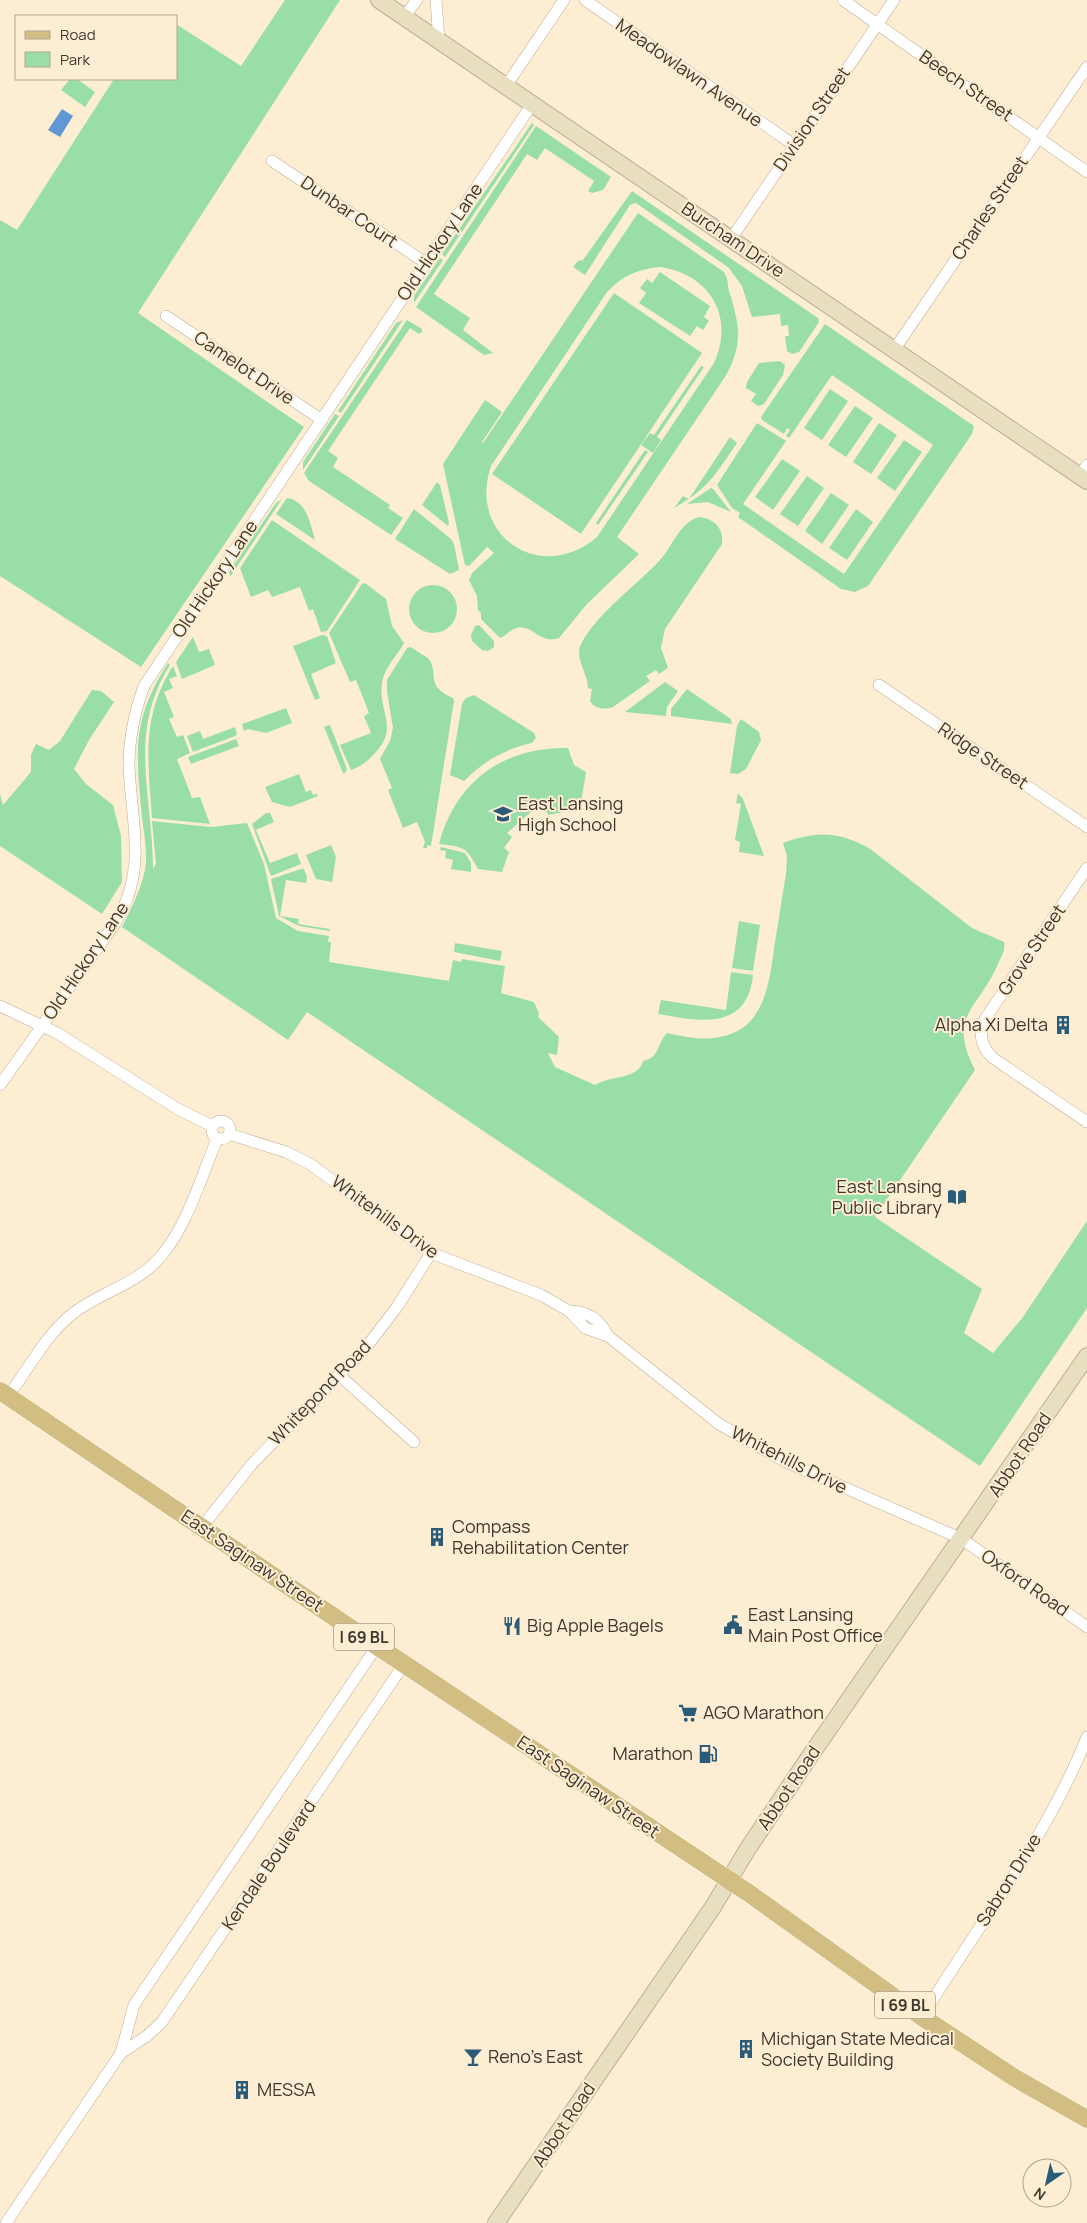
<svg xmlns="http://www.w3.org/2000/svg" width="1087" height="2223" font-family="Manrope,sans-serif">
<rect width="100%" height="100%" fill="#fdedd3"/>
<g fill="#99dea9" fill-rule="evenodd">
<path d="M285,0H340L138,313L304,427L141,667L0,576V220L17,230L114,79H176V24L241,66Z"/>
<path d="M70,79H77L95,92L85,107L61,90Z"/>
<path d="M532,123L534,125L445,257L442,254Z"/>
<path d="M536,126L611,177L603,190L592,193L588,191L594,181L545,148L537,160L527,154L434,294L470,318L463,330L493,353L484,355L416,307Z"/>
<path d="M632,191L818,318L819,322L799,352L792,354L787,351L785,336H789L788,325L781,326L780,314L752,317L742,286L729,268L636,203L630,205L585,275L573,267L578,261L583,260Z"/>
<path d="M638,213L724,272C729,280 727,287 730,294C740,327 743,345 725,377L617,537L639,554L587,604L559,638C540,645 533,624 517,628C511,629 506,636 500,638L481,619V613L478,610L477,596L469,580L472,573L494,553L487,547L469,566L465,565L443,464L485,400L502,412L482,442L483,443ZM660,267C710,274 735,317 714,363L597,537C541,585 467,536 491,466L607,292C622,276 638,269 660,267Z"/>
<path d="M440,258L443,260L414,303V296Z"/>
<path d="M660,272L710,306L704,317L709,321L703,330L697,326L690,336L639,303L646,293L640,288L647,279L652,283Z"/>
<path d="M614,293L702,353L581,534L492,474Z"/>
<path d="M403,320L341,413L338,411L396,323Z"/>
<path d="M407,320L422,329V332L419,334L410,328L328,451L338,458L333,467L390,505L388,508L403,518L391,535L309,481L304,473Z"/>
<path d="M825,324L974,426L972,434L868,586L855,592L841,589L738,517L740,513L732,508L717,485L757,423L786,441L743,504L844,574L933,445L832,375L789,438L786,436L790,430L787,428L784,434L762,420L761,417Z"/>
<path d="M780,361L785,365L783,375L764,404L758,406L751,401L756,394L746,388L747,382L759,363Z"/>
<path d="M701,366L704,367L657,437L661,440L653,453L641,445L650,433L654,435Z"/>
<path d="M830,389L848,401L822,440L804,428Z"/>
<path d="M855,406L873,418L846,457L828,445Z"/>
<path d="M335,414L339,416L303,470V462Z"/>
<path d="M879,423L897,435L871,474L853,462Z"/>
<path d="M730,437L737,443C715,475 709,488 674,508L683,496L689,499Z"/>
<path d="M904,440L922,452L895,491L877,478Z"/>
<path d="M645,450L648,452L598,525L596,523Z"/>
<path d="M782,459L800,471L773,510L755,497Z"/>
<path d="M807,476L824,488L798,526L780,514Z"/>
<path d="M437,482L440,485L449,523L448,526L422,505Z"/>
<path d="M711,488L714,490L731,512L708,502L687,504Z"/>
<path d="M831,493L849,505L822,544L805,531Z"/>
<path d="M287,498C307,501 310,523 315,540L276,514Z"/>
<path d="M282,499L230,577L229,572L276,503Z"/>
<path d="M414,509L451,539L454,544L459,570L450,574L395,539Z"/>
<path d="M856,509L873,522L847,560L829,548Z"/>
<path d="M700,517C715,519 724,529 722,544L665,629L661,648L668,668L659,674L656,670L646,676L650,681L613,707C604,710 595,709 590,701L592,689L588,688C588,674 574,657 581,644C597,613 636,586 660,560C672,547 681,520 700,517Z"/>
<path d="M272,520L360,580L327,631L321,632L313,609L309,611L300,587L272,597L268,590L251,597L240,568Z"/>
<path d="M365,583L386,599L392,626L404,643C397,656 384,668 382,683C378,712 399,726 376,752C368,761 362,766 351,770L340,745L371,733L364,716L369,713L356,680L350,682L329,633L362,584Z"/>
<circle cx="433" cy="609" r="24"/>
<path d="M479,625L494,641V647L488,651L482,650L472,641L471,635L475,626Z"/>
<path d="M322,635L327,636L336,663L311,674L320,698L315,700L293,646Z"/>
<path d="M193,637L199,652L209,649L215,665L182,679L176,662Z"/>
<path d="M411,647L429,659C439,675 425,686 453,698L454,701L431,846L427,845V848H423L425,842L417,822L403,828L388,790L392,788L380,759L390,741L393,728L387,692V680L407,648Z"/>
<path d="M168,663L170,665C127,733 153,796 153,869L156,864L152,821L211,827L247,823L264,864L276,918L298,931L329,936L328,942H331L329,962L449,981L453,960L461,962L462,959L505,966L501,993L534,1002L539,1013L538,1017L559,1037L557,1055L548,1053L555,1067L595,1085C611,1075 638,1080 643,1061C660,1058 657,1043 667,1033C682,1036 698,1040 713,1038C766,1033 769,983 775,942C779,919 782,896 786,874L787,856L783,843C817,831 837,831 869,848L972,928L1004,942C1006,950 1001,957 998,964C978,1010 947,1015 975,1070L875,1217L982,1289L964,1333L993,1353L1023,1317L1087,1221V1308L980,1466L307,1012L288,1040L122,927C131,909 141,890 145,870C148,853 144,834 142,817C136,752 131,721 168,663Z"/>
<path d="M173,666L177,676L169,679L173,688L164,692L174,717L169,719L177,737L183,735L190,753L177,759L192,798L200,797L210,824L152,818C148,761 141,716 173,666Z"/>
<path d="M665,682L678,691L667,707L666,716L625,712Z"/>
<path d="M687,689L731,719L732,724L671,716V709Z"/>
<path d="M92,690L101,691L114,702L89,740L74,769L86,784L113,805L121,836L122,882L102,914L0,846V794L3,805L31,772V755L36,744L49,750L60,741Z"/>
<path d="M474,695L534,733L536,738L532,743C505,749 484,761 464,781L450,775L462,704L466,698Z"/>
<path d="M286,708L292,723L266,733L248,729L244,731L242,724Z"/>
<path d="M741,719L759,732L761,740L746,769L738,774L730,773L737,726Z"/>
<path d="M330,725L347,769L345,773H343L324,727Z"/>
<path d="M235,727L237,734L235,736L193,752L187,736L200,731L203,739Z"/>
<path d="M236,739L239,746L191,764L188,757Z"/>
<path d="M568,748L574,765L586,772L580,809L548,815L544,806L531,812L507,833L512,837L504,848L509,852L502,872L478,869C466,846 463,847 439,844C456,781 503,747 568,748Z"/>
<path d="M299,774L306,792L311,790L313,795L317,794L318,796L290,807L272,802L265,787Z"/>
<path d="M738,793L743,799L764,856L739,852L740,842L735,840L741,804L736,803Z"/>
<path d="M266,813H270L274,822L256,830L270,863L297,853L301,864L271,876L252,824Z"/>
<path d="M331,845L336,857L332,882L316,879L306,855Z"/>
<path d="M441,847L465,853L471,863V872L451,869L453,860L445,858L446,851L440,850Z"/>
<path d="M301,869H304L307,877L306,883L286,880L280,916L299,919L298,924L330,929V931L299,926L279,916L271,879Z"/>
<path d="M739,921L760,925L753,971L732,968Z"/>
<path d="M455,943L502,951L500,961L454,952Z"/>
<path d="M731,972L753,975C747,1032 699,1021 658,1014L661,1000L726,1010Z"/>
</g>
<path fill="#6098d3" d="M62,109L73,116L60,137L48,130Z"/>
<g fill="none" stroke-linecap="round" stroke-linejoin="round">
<g stroke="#bdad95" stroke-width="12">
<g id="street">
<path d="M436,0L439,41"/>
<path d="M585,0L794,145"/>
<path d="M843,0L1087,172"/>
<path d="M404,17L417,0"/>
<path d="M506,86L564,0"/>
<path d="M272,161L426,263"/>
<path d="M731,239L894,0"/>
<path d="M166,316L322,420"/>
<path d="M894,350L1087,67"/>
<path d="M1080,476L1087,465"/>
<path d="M879,685L1087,827"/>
<path d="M1087,868L985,1019C978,1034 981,1047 993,1058L1087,1122"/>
<path d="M0,1006L57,1033L178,1109L212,1126"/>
<path d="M0,1085L116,922C148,869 131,822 129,765C129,737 135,711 144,686L532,104"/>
<circle cx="221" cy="1130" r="9"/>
<path d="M229,1134L286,1152L310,1164L431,1253L541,1295L569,1311L585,1328L608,1336"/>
<path d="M569,1311C587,1311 600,1319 608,1336L719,1424L786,1462L962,1539L1087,1627"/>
<path d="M340,1376L414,1442"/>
<path d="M8,1396C28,1370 45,1336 71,1315C99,1292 138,1285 162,1255C189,1222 201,1177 217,1139"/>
<path d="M202,1527L252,1464L364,1350L397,1307L431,1253"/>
<path d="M922,2017C978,1925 1047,1838 1087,1737"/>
<path d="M121,2053L147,2036L162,2022L404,1664"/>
<path d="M6,2223L121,2053L134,2005L377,1646"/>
</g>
</g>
<g stroke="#bdad95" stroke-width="18">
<g id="secondary">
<path d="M379,0L1087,481"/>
<path d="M496,2223L713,1907L747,1850L810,1756L1087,1356"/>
</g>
</g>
<g stroke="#fff" stroke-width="19">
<path id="primary" d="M0,1391L377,1646L750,1894L922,2017L1015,2078L1087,2119"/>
</g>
<use href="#street" stroke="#fff" stroke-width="11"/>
<use href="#secondary" stroke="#e8dfc1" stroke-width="16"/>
<use href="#primary" stroke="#d2be82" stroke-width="18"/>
</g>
<defs>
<g id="school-bare" transform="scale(1.5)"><path d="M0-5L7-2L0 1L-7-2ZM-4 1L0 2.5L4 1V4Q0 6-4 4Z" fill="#2a5b79" stroke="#fdedd3" stroke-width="2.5" paint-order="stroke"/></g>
<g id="building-bare" transform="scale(1.5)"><path d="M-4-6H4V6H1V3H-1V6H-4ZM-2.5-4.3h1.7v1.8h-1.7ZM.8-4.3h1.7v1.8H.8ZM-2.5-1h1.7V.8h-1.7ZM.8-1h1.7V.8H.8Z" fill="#2a5b79" stroke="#fdedd3" stroke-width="2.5" paint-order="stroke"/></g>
<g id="library-bare" transform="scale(1.5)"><path d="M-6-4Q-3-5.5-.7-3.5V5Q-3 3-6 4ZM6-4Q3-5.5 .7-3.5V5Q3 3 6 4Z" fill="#2a5b79" stroke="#fdedd3" stroke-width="2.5" paint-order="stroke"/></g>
<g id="civic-bare" transform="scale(1.5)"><path d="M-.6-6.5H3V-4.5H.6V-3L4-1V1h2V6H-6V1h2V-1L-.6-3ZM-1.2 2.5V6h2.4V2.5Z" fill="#2a5b79" stroke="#fdedd3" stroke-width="2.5" paint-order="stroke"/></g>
<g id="restaurant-bare" transform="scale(1.5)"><path d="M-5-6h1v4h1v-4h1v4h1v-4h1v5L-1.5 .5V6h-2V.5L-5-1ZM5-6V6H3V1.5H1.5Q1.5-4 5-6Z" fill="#2a5b79" stroke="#fdedd3" stroke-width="2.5" paint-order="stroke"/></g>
<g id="supermarket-bare" transform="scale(1.5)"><path d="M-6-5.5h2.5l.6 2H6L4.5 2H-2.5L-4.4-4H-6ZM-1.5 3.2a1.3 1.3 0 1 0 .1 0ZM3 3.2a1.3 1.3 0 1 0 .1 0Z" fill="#2a5b79" stroke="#fdedd3" stroke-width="2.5" paint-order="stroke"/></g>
<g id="fuel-bare" transform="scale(1.5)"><path d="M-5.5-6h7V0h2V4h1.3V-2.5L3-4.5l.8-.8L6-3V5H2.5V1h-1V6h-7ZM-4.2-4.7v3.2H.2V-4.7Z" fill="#2a5b79" stroke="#fdedd3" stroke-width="2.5" paint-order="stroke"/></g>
<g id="bar-bare" transform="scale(1.5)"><path d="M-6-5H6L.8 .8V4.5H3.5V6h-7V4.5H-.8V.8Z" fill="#2a5b79" stroke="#fdedd3" stroke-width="2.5" paint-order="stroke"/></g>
</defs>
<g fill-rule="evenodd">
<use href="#school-bare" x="503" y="814"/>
<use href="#building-bare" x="1063" y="1025"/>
<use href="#library-bare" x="957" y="1197"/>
<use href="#building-bare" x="437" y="1537"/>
<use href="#civic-bare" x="733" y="1625"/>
<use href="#restaurant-bare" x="512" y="1626"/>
<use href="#supermarket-bare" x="688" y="1713"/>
<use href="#fuel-bare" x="708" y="1754"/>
<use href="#building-bare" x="746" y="2049"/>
<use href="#bar-bare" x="473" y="2057"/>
<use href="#building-bare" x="242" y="2090"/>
</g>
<g text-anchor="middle" stroke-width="4" stroke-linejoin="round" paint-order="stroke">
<g fill="#fdedd3" stroke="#786e60" stroke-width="1">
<rect x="334" y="1623.5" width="60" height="27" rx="4"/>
<rect x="875" y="1991.5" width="60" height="27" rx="4"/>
</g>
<g font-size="16" font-weight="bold" fill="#3f382e">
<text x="364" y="1643">I 69 BL</text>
<text x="905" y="2011">I 69 BL</text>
</g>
<g font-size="18" fill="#3f382e" stroke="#fdedd3">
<text transform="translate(689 73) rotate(35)" y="6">Meadowlawn Avenue</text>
<text transform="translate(966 86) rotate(35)" y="6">Beech Street</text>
<text transform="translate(812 119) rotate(-56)" y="6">Division Street</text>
<text transform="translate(990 208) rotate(-56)" y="6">Charles Street</text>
<text transform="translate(349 212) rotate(34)" y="6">Dunbar Court</text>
<text transform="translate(733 240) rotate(34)" y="6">Burcham Drive</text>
<text transform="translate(440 242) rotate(-56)" y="6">Old Hickory Lane</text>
<text transform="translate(244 368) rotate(34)" y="6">Camelot Drive</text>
<text transform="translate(215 579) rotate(-56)" y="6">Old Hickory Lane</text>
<text transform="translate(983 756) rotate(34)" y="6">Ridge Street</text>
<text transform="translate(1032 950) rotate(-56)" y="6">Grove Street</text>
<text transform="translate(86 961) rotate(-56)" y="6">Old Hickory Lane</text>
<text transform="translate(385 1217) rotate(36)" y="6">Whitehills Drive</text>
<text transform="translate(320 1393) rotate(-46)" y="6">Whitepond Road</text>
<text transform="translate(1020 1455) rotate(-56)" y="6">Abbot Road</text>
<text transform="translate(789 1460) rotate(27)" y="6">Whitehills Drive</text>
<text transform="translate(252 1561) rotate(34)" y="6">East Saginaw Street</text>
<text transform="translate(1025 1583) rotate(35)" y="6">Oxford Road</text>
<text transform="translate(588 1787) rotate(34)" y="6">East Saginaw Street</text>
<text transform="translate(789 1788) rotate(-56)" y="6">Abbot Road</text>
<text transform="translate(269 1865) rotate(-56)" y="6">Kendale Boulevard</text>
<text transform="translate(1009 1880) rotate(-58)" y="6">Sabron Drive</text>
<text transform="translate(564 2125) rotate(-56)" y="6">Abbot Road</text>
</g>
<g font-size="18" fill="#3f382e" stroke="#fdedd3" text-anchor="start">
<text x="518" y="810">East Lansing<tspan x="518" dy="21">High School</tspan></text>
<text x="1048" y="1031" text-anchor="end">Alpha Xi Delta</text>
<text x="942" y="1193" text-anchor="end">East Lansing<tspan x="942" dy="21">Public Library</tspan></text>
<text x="452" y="1533">Compass<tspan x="452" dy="21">Rehabilitation Center</tspan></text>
<text x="748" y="1621">East Lansing<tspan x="748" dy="21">Main Post Office</tspan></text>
<text x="527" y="1632">Big Apple Bagels</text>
<text x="703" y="1719">AGO Marathon</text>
<text x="693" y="1760" text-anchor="end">Marathon</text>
<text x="761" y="2045">Michigan State Medical<tspan x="761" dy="21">Society Building</tspan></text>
<text x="488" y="2063">Reno's East</text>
<text x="257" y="2096">MESSA</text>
</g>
</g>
<rect x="15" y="15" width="162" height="65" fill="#fdedd3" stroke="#b1a591"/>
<rect x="25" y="31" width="25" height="8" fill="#d2be82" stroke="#b1a591"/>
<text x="60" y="40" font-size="15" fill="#3f382e">Road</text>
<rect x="25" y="52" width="25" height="15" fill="#99dea9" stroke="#b1a591"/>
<text x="60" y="65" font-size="15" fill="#3f382e">Park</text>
<g transform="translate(1047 2183) rotate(214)"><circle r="24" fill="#fdedd3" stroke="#b1a591"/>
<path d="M0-4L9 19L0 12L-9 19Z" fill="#2a5b79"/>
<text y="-8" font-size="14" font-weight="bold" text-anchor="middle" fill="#3f382e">N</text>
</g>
</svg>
